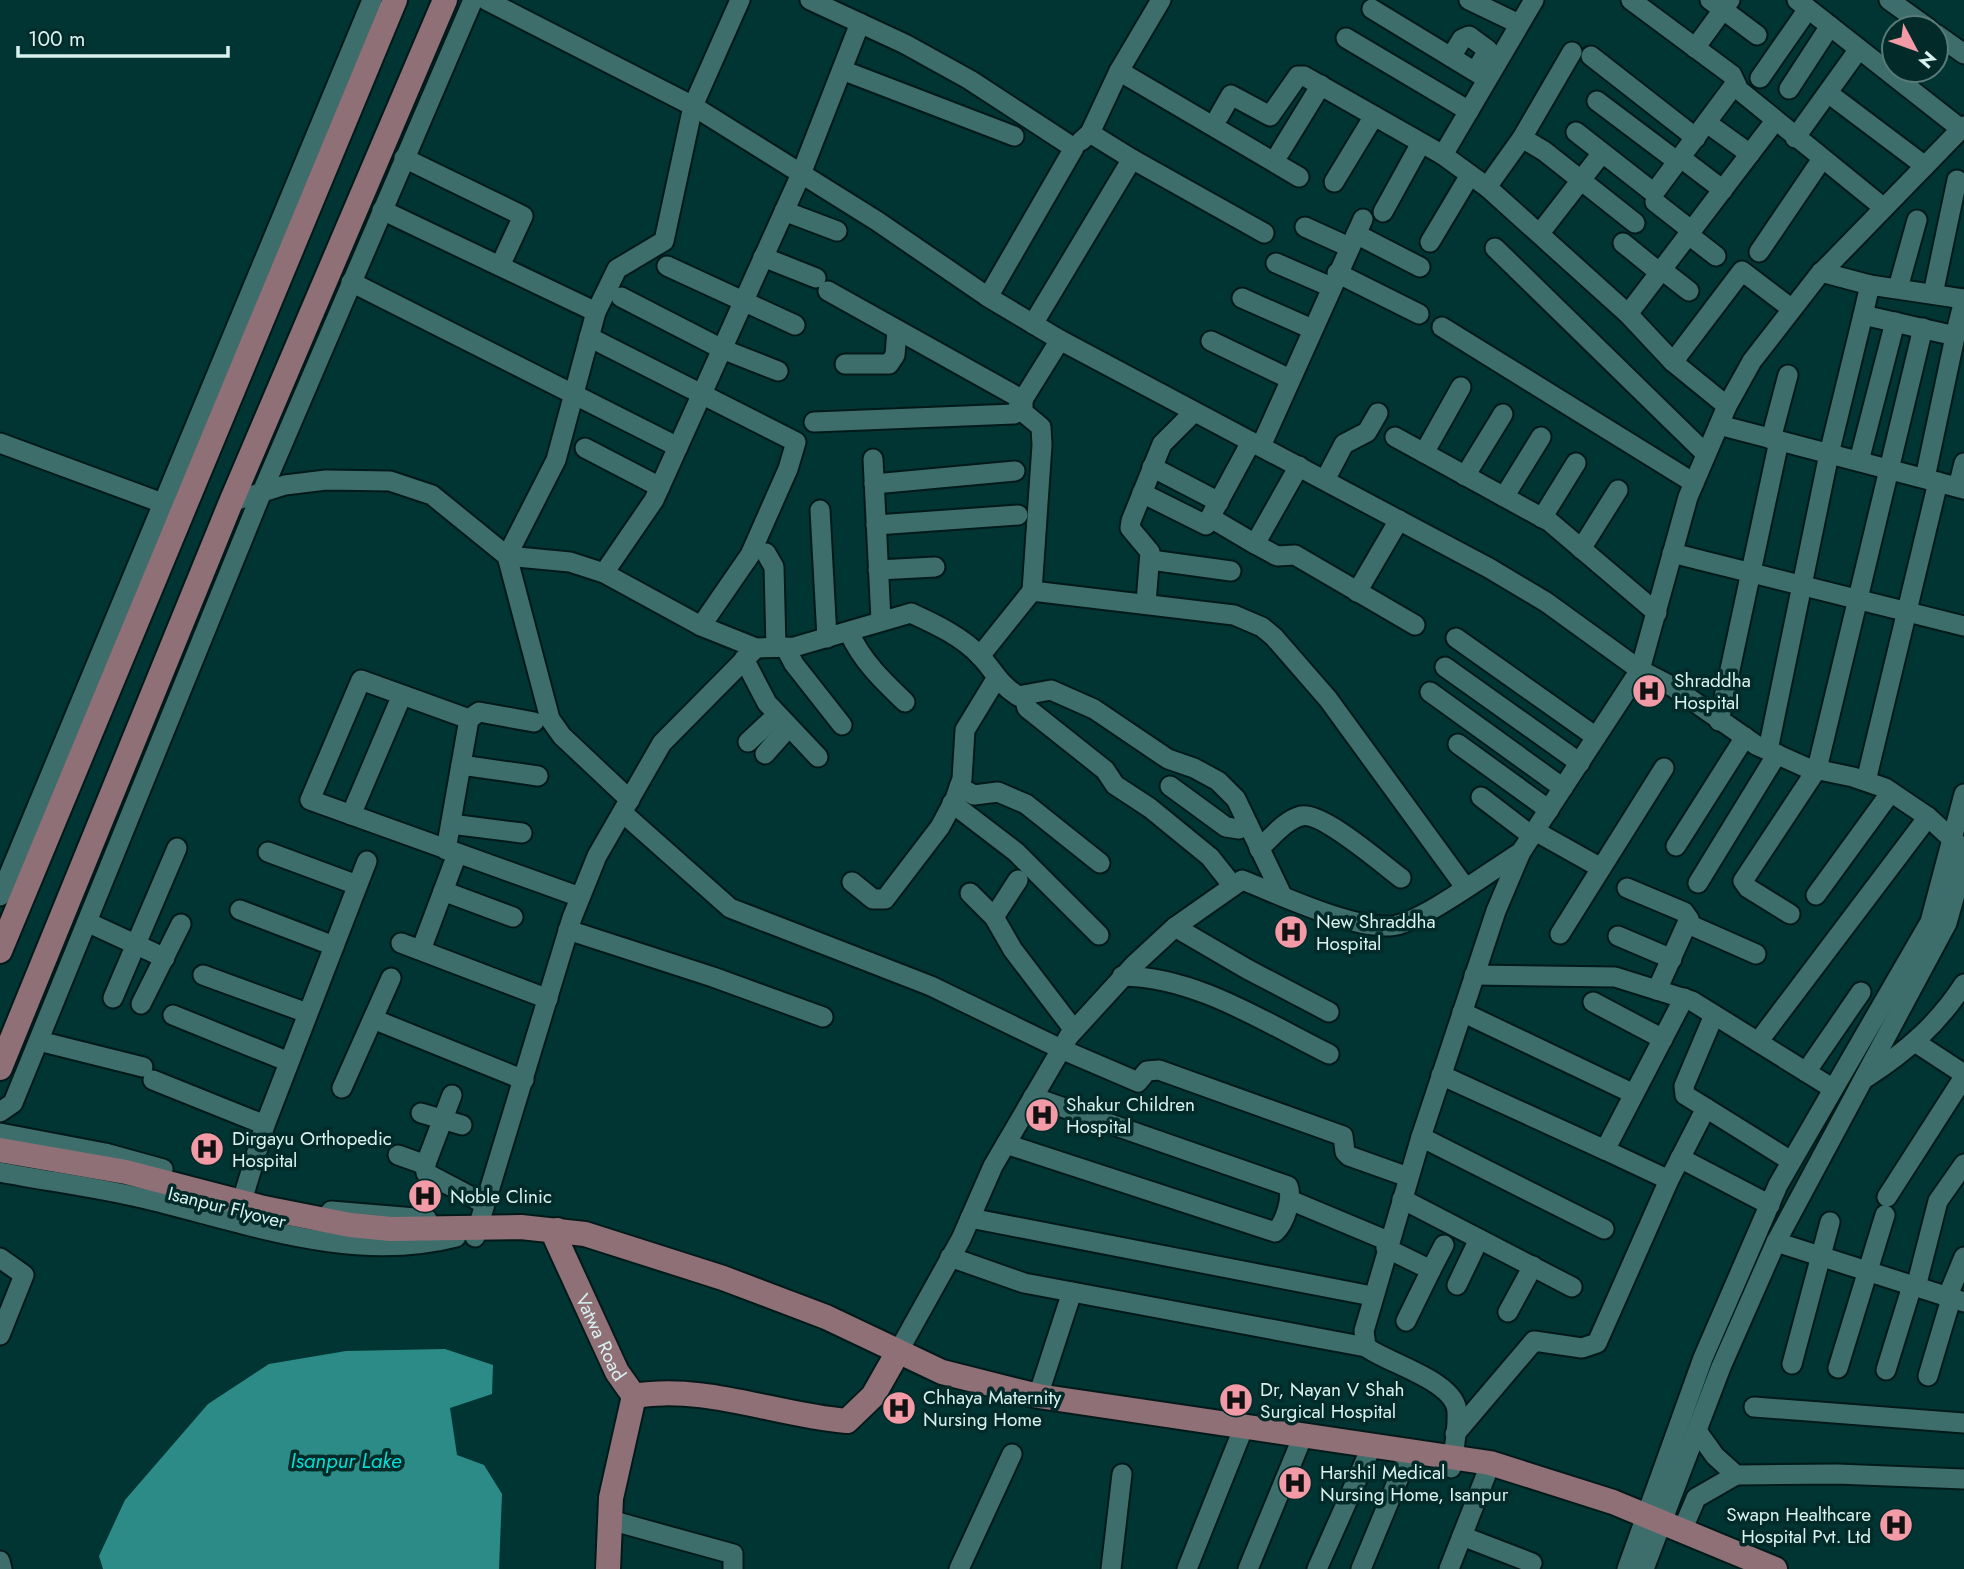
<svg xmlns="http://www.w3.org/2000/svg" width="1964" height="1569" font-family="Jost,sans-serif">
<rect width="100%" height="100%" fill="#003533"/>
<path fill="#2c8b86" d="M445,1349L493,1365L492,1394L450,1408L457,1455L484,1465L502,1494L499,1569H103L99,1556L125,1500L208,1404L269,1364L346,1351Z"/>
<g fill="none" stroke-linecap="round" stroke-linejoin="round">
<g stroke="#011a19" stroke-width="23">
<g id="minor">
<path d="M486,0L693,106L877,221L988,297"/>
<path d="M810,0L905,44L970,80L1074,148L988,297L1060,340L1489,568L1546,602L1640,670L1673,687L1756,745L1805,767L1853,777L1885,788L1928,817L1964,850"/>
<path d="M1469,0L1519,24"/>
<path d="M1631,0L1732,75L1739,90L1884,208"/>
<path d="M1710,0L1757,35"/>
<path d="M1797,0L1961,129"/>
<path d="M1889,0L1928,28"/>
<path d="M1372,9L1487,79"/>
<path d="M1936,34L1964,54"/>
<path d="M1346,38L1469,111"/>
<path d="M1695,48L1730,0"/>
<path d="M1591,56L1696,138"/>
<path d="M1451,57L1462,39L1469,36L1488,50L1476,71"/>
<path d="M842,70L1014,136"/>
<path d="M1119,71L1161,0"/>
<path d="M1760,78L1808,9"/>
<path d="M1789,89L1830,26"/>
<path d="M1836,99L1925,166"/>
<path d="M1597,101L1678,162"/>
<path d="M1219,116L1231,95L1270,116L1298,76H1304L1443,155L1487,187L1628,314L1673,362L1727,406"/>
<path d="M1707,123L1750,154"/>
<path d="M1576,132L1654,193L1735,84"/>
<path d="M1090,133L1119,71L1299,177"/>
<path d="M1522,138L1544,151L1635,223"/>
<path d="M1795,138L1859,49"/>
<path d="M1280,152L1321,85"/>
<path d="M1443,155L1534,0"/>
<path d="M404,158L523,216L500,266"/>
<path d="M1681,158L1723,190"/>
<path d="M1132,159L1264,233"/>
<path d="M1334,182L1374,116"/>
<path d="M1487,187L1522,138L1572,52"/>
<path d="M1655,202L1692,231"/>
<path d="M382,210L596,312"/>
<path d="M784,211L837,231"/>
<path d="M1383,212L1421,143"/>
<path d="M1305,227L1349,247"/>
<path d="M1540,233L1602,153"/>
<path d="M1356,234L1420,267"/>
<path d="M1689,235L1716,256"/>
<path d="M1430,242L1470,175"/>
<path d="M1623,243L1660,273"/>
<path d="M1495,248L1706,454"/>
<path d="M1759,252L1822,159"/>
<path d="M763,257L816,278"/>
<path d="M1276,263L1331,287"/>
<path d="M667,266L795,325"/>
<path d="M1662,270L1689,291"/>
<path d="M1821,272L1870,285L1964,299"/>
<path d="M1337,273L1419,314"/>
<path d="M351,282L678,447"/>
<path d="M1870,285L1863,315L1951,335L1956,332L1964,300"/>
<path d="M1898,288L1917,220"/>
<path d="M828,291L1023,400"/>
<path d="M1933,294L1957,180"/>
<path d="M621,297L722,349L778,371"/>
<path d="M1242,298L1312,329"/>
<path d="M1628,314L1775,121"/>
<path d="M1033,324L1132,159L1090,133L1081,141"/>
<path d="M1442,327L1694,483"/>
<path d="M589,337L796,442L788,469L750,555L701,626"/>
<path d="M1211,341L1290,379"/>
<path d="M1673,362L1742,271L1792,309"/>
<path d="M845,364H889L895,355L897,330"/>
<path d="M1023,400V412L1041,427L1042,445L1032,591"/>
<path d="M814,422L1014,414L1060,340"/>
<path d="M1719,425L1964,489"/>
<path d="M1395,437L1550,522L1657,613"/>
<path d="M1771,439L1788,375"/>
<path d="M0,443L173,507"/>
<path d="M1261,446L1363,219"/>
<path d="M585,448L660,487"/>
<path d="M1424,453L1461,387"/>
<path d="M873,459L881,620"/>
<path d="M1859,461L1895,322"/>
<path d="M1152,467L1219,502"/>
<path d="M1465,476L1503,414"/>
<path d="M1925,478L1956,332"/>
<path d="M1325,480L1344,444L1367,432L1378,413"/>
<path d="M874,484L1015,471"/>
<path d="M1958,487L1964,463"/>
<path d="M1142,493L1206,525L1251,442"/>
<path d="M1504,497L1541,437"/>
<path d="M231,502L285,485L326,480L390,481L432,495L507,556L570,562L604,573L701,626L756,648L794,647L911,613C935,624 963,637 981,657C995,672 998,683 1018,696L1051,690L1094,709L1168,759L1194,768L1218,781L1236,799L1282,895"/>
<path d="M820,510L827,638"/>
<path d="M1211,518L1255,544L1299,466"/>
<path d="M1542,518L1576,463"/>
<path d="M876,525L1018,515"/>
<path d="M1255,544L1277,556L1295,555L1415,625"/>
<path d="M1581,549L1618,490"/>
<path d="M766,553L774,567L776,647"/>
<path d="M1672,553L1964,626"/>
<path d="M1151,560L1231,571"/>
<path d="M878,570L935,567"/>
<path d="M604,573L654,500L801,174L860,23"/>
<path d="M1357,592L1399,520"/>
<path d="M1146,603L1150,552L1130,528L1131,521L1162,444L1194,412"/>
<path d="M849,632C861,660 883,681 905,702"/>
<path d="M1456,638L1596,737"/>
<path d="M785,647L794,664L842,725"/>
<path d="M980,656L1032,591L1234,615L1262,627L1274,637L1328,699L1465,887"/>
<path d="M744,659L767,703L818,757"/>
<path d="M1445,667L1580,763"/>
<path d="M1430,692L1563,788"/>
<path d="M1029,695L1025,701L1027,708L1105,770L1115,785L1150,808L1210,857L1233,886"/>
<path d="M469,719L361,680L310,800L580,897"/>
<path d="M1719,721L1779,441"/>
<path d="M748,742L777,715"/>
<path d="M1458,744L1549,810"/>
<path d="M1768,750L1829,454L1863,315"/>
<path d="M765,754L788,728"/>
<path d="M461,765L538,776"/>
<path d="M1866,781L1938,482"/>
<path d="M1170,786L1226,827L1239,829L1248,824"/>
<path d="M959,787L974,795L998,792L1026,804L1100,863"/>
<path d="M1481,797L1532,836"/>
<path d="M630,800L562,736L550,719L507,556L556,460L596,312L617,269L664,241L693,106L740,0"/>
<path d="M952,803L1016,852L1099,935"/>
<path d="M623,813L730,908L931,986L1061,1049L1138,1082L1147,1071L1159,1070L1343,1136L1345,1152L1349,1156L1408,1177"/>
<path d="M351,815L402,695"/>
<path d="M451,824L522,833"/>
<path d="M1535,831L1601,868"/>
<path d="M1676,846L1745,737"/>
<path d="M1259,849C1271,838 1285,820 1301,816C1322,811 1382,864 1401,878"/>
<path d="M446,850L469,719L479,712L534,722"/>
<path d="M268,852L357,885"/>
<path d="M852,882L873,899H885L940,827L955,799L962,779L965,730L996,679"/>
<path d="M1698,883L1777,754"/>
<path d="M1627,888L1684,912L1689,919L1657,990"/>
<path d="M443,891L513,917"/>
<path d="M970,893L994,917L1013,950L1074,1030"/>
<path d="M1816,895L1891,792"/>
<path d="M0,896L372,0"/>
<path d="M240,910L334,946"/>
<path d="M1790,914L1748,888L1743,881L1817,769L1923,328"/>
<path d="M994,917L1018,880"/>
<path d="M87,922L165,958"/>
<path d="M1688,924L1756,954"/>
<path d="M1175,927L1247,969L1329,1012"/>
<path d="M568,930L713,977L823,1017"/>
<path d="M1560,934L1664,768"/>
<path d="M1618,936L1672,959"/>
<path d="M401,943L548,999"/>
<path d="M421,950L457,854"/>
<path d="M203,975L307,1013"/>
<path d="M1474,975L1615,977L1692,1001L1832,1088"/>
<path d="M1122,976C1197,977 1264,1022 1329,1054"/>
<path d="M113,998L177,848"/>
<path d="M1593,1002L1663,1039"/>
<path d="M141,1004L181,924"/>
<path d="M1462,1012L1634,1094"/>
<path d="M173,1015L289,1062"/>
<path d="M373,1019L524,1080"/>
<path d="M39,1041L143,1067"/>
<path d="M1758,1042L1928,817"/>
<path d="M1915,1042L1964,1074"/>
<path d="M1806,1072L1861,992"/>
<path d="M1441,1075L1605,1150L1684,998"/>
<path d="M1867,1077C1907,1051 1938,1024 1964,984"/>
<path d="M153,1080L265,1125"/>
<path d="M342,1088L391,978"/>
<path d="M452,1095L425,1166L426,1173L485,1204"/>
<path d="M1706,1108L1685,1095L1684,1086L1714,1015"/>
<path d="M0,1112L13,1103L262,492L473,0"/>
<path d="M421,1113L462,1125"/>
<path d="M0,1133L105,1153L163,1169"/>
<path d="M1421,1137L1604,1229"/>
<path d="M1006,1144L1275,1232C1285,1223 1293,1198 1288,1186L1033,1097"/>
<path d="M1605,1150L1669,1180"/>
<path d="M398,1155L426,1165"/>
<path d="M1680,1158L1770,1205"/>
<path d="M0,1172C47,1181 95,1187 142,1198C244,1222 351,1264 456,1237"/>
<path d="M245,1191L265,1125L367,861"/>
<path d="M1887,1197L1964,1077"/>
<path d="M1402,1199L1572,1287"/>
<path d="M1290,1200L1388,1241"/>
<path d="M331,1211L427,1219"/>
<path d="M970,1218L1372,1296"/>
<path d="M475,1237L572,918L597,856L662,743L756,648"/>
<path d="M1776,1242L1964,1302"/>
<path d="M1386,1248L1431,1270L1406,1321"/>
<path d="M950,1257L1024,1283L1366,1347"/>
<path d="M0,1258L24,1275L0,1335"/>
<path d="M1431,1270L1444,1245"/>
<path d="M1457,1285L1479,1239"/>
<path d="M1916,1287L1938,1201L1964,1164"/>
<path d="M1947,1298L1964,1257"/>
<path d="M1508,1312L1533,1266"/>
<path d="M898,1352L961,1239L993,1166L1069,1036L1134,965L1175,927L1242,880C1281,895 1349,928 1390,926C1419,925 1493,869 1521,852"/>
<path d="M1792,1364L1830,1222"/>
<path d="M1838,1368L1885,1215"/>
<path d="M1886,1370L1912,1286"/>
<path d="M1928,1376L1951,1299"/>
<path d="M1038,1396L1072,1292"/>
<path d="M1754,1407L1964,1423"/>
<path d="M1697,1431L1715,1456L1736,1475L1837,1474L1964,1479"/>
<path d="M1455,1434L1534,1341L1582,1348L1597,1343L1669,1180L1706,1108L1791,1161"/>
<path d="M1451,1468C1454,1450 1458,1430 1457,1412C1456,1381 1389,1364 1366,1347L1364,1331L1421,1137L1496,911L1521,852L1640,670L1688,497L1727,406L1752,361L1818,276L1964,126"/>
<path d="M610,1520L733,1554V1569"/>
<path d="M1682,1531L1696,1498L1736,1475"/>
<path d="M1462,1536L1532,1563"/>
<path d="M0,1561L2,1569"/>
<path d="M959,1569L1012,1454"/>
<path d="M1111,1569L1122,1474"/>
<path d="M1187,1569L1241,1434"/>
<path d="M1248,1569L1300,1443"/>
<path d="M1317,1569L1370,1450"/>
<path d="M1361,1569L1407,1458"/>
<path d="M1449,1569L1486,1475"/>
<path d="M1627,1569L1703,1358L1778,1185L1930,922L1964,794"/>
<path d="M1644,1569L1721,1367L1776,1242L1947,923L1964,863"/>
</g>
</g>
<g stroke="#011a19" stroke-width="28">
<g id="major">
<path d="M0,951L395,0"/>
<path d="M0,1068L231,502L445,0"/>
<path d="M0,1150L126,1172L264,1208L350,1225L391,1229L521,1227L585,1234L723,1278L826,1317L942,1372L1038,1396L1490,1463L1613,1502L1775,1569"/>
<path id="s1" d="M557,1230L556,1239L617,1372L634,1396L611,1498L608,1569"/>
<path d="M634,1396C706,1384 775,1415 847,1421L873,1396L898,1352"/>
</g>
</g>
<use href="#minor" stroke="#3e6e6b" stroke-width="19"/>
<use href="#major" stroke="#8f7077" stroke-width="24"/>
</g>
<defs>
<g id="hospital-disc" transform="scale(1.75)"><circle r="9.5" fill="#f39aa7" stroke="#022a28"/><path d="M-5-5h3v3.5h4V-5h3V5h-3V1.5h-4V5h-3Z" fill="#111"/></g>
</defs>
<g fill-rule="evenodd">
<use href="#hospital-disc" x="1649" y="691"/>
<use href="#hospital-disc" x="1291" y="932"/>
<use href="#hospital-disc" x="1042" y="1115"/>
<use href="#hospital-disc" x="207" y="1149"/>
<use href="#hospital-disc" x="425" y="1196"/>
<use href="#hospital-disc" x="1236" y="1400"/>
<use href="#hospital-disc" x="899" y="1408"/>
<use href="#hospital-disc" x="1295" y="1483"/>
<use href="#hospital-disc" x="1896" y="1525"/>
</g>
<g text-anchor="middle" stroke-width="7" stroke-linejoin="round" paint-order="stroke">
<g font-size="19" fill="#d9f2f0" stroke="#022a28" text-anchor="start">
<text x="1674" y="687">Shraddha<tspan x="1674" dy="22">Hospital</tspan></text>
<text x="1316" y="928">New Shraddha<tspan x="1316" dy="22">Hospital</tspan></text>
<text x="1066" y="1111">Shakur Children<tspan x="1066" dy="22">Hospital</tspan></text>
<text x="232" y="1145">Dirgayu Orthopedic<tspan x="232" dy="22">Hospital</tspan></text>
<text x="450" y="1203">Noble Clinic</text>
<text x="1260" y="1396">Dr, Nayan V Shah<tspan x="1260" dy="22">Surgical Hospital</tspan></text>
<text x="923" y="1404">Chhaya Maternity<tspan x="923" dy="22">Nursing Home</tspan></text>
<text x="1320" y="1479">Harshil Medical<tspan x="1320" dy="22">Nursing Home, Isanpur</tspan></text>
<text x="1871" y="1521" text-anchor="end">Swapn Healthcare<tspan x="1871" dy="22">Hospital Pvt. Ltd</tspan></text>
</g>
<g font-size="19" fill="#d9f2f0" stroke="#022a28">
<text transform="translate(227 1207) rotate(14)" y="7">Isanpur Flyover</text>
<text dy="7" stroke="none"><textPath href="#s1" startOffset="117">Vatwa Road</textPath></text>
</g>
<g font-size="21" font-style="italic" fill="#03ded6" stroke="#022a28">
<text x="346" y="1468">Isanpur Lake</text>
</g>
</g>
<g transform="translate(1915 49) rotate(131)"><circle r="33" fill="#022a28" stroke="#587a78" stroke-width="2"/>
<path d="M0-5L12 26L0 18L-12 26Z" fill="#f39aa7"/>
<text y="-10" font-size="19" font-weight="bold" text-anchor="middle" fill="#d9f2f0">N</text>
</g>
<path d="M18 46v10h210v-10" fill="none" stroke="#d9f2f0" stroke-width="3.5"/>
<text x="28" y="46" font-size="21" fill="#d9f2f0" stroke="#022a28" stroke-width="5" paint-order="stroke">100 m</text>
</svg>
